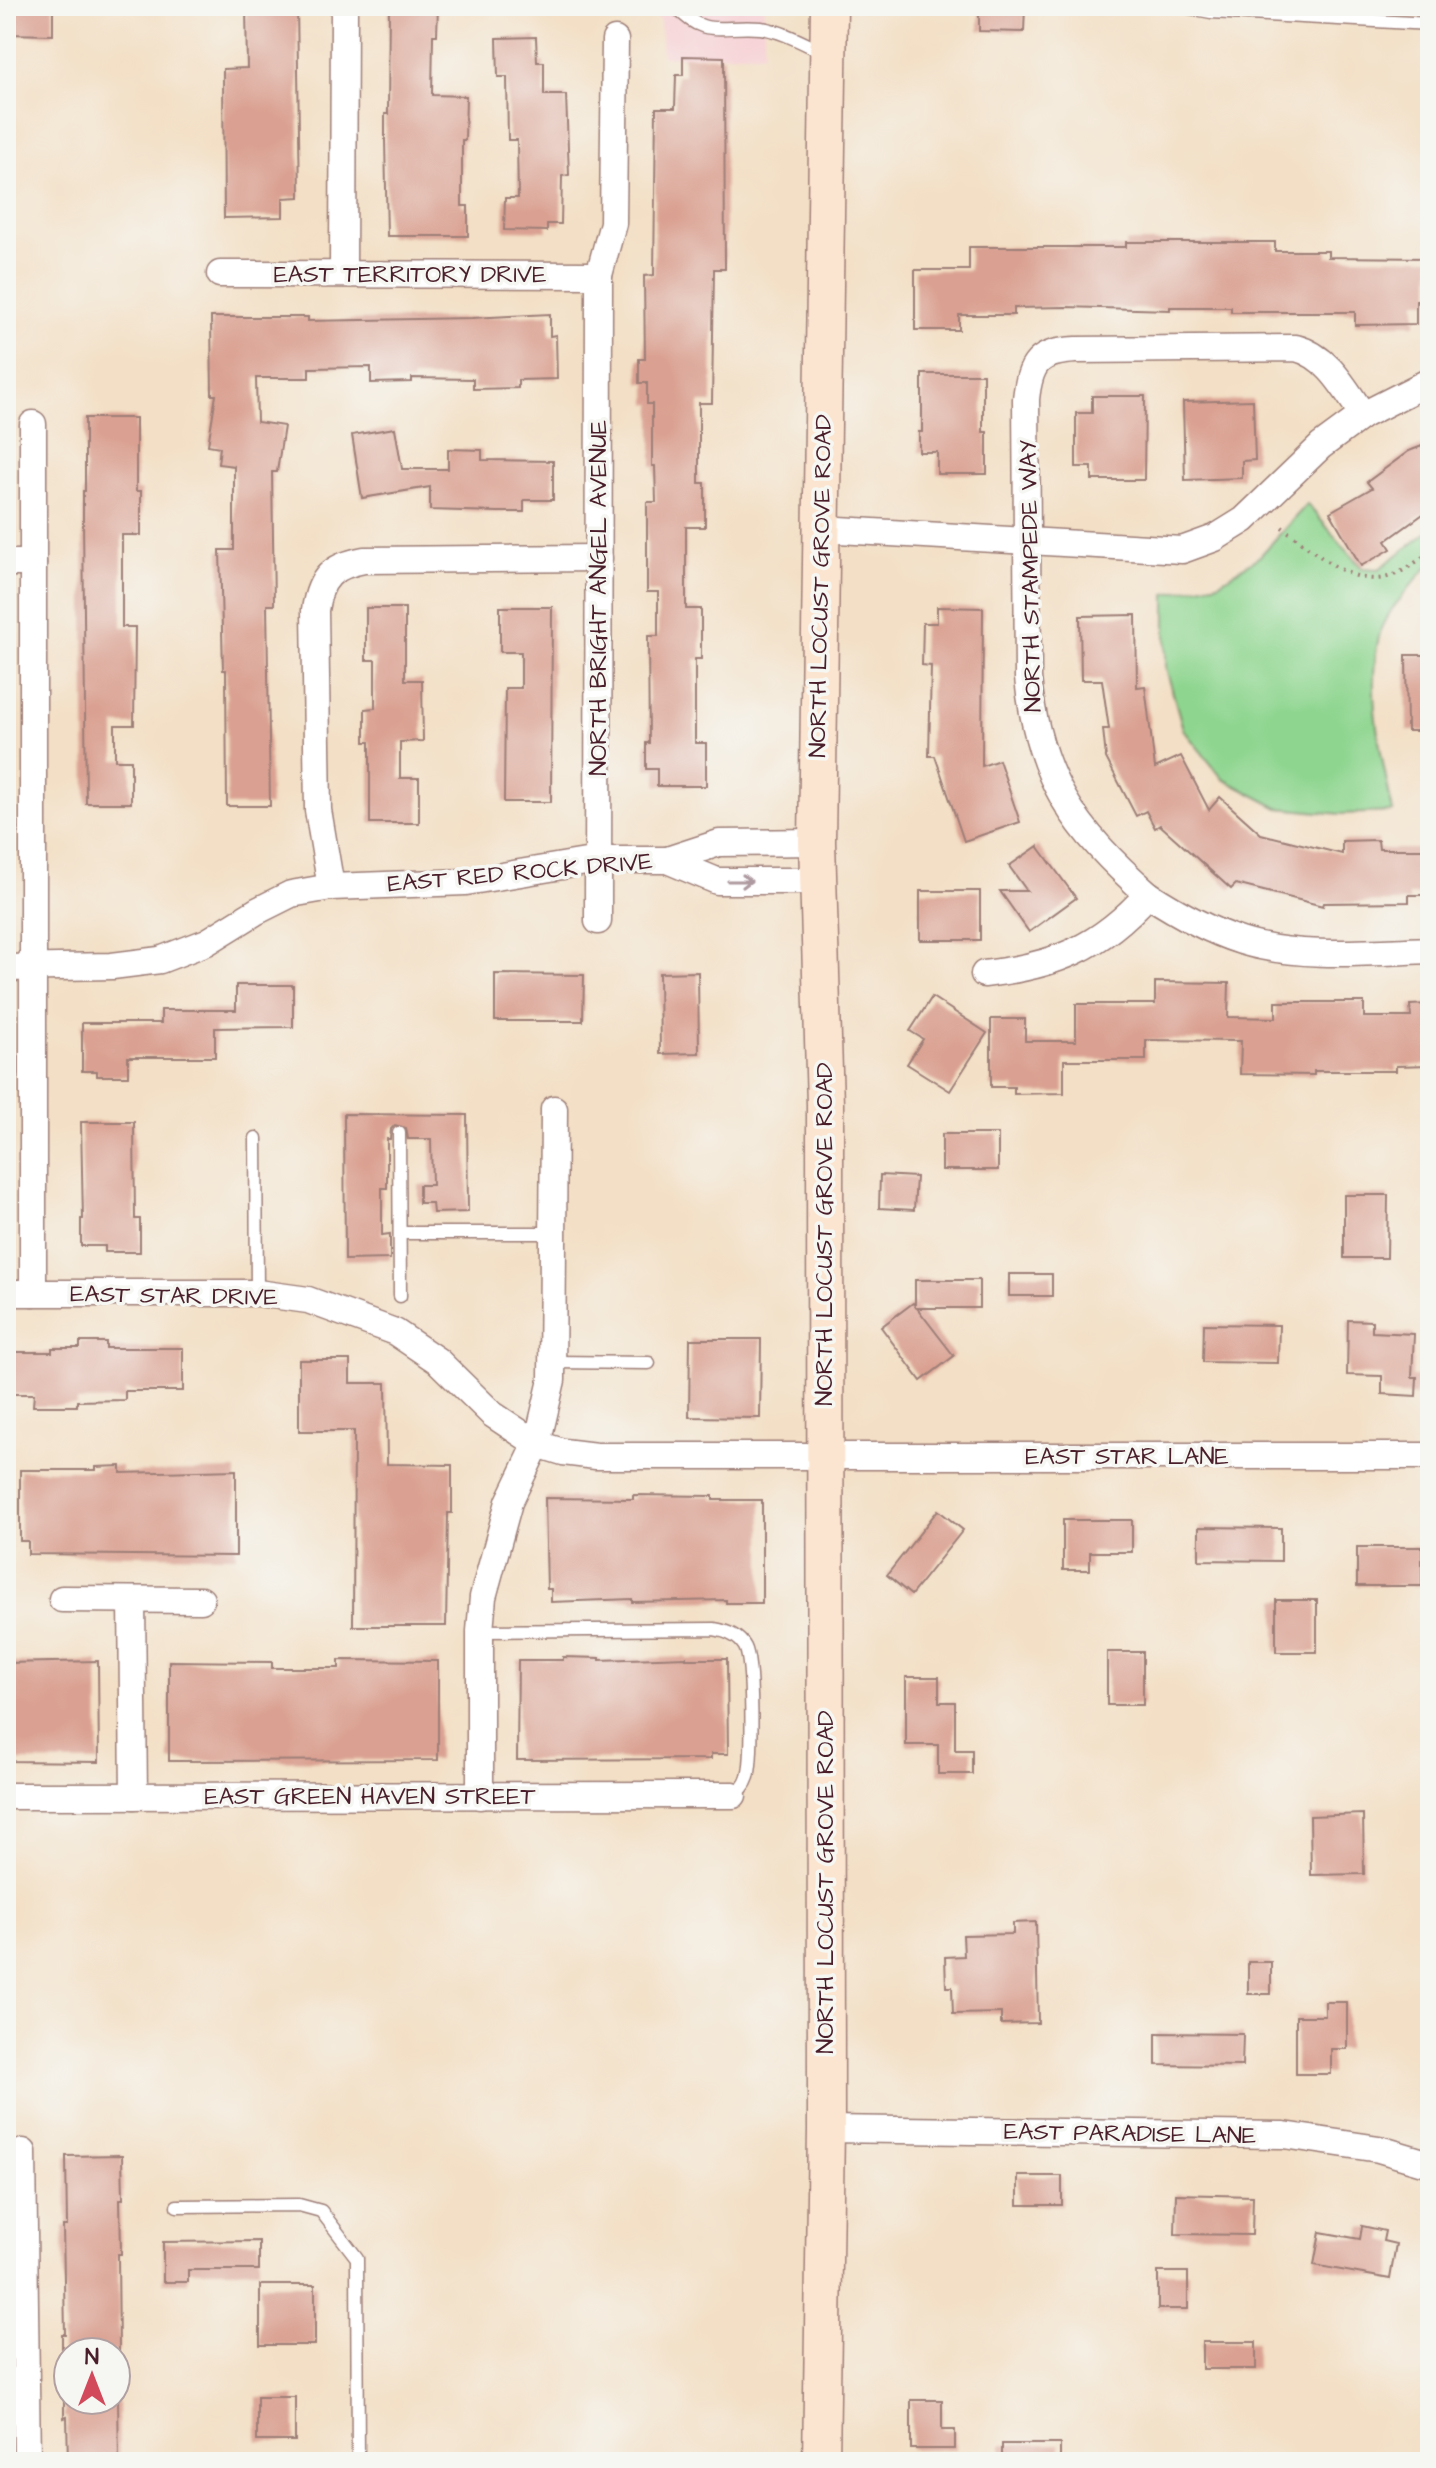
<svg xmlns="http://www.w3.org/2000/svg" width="1436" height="2468" font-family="'Architects Daughter',sans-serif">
<rect width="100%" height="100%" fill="#f6f6f2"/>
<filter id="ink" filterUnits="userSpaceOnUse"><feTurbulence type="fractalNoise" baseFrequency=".0125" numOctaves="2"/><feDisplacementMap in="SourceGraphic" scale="16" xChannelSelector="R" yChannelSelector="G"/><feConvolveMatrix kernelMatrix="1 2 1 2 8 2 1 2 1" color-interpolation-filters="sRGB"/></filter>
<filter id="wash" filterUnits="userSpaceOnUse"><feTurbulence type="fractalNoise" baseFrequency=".006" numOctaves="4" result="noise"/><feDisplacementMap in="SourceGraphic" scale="32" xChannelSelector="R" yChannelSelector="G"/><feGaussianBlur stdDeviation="1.8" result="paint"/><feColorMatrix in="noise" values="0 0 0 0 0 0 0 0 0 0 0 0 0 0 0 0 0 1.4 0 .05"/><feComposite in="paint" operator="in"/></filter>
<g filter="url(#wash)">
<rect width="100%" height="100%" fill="#f3dfc5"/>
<path fill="#f7cfd3" d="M647,6H764V53L662,57L660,21Z"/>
<path fill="#8ed58f" stroke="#6c7a5d" stroke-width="2" d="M1307,504L1362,568L1379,569L1430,530V565C1419,575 1385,615 1381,629C1364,688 1381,753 1393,812L1341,814L1278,808L1223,779L1183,729L1166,668V594L1218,583L1260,556Z"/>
<g id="blocks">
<g fill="#daa192">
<path d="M6,6H53V35L6,34Z"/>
<path d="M246,6H297L300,197L283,198V217L224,218L223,69L247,68Z"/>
<path d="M389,6H438L437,35H433L432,95L466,96L465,140H462V206H468V236H387L385,140V114H388Z"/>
<path d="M979,6H1025L1024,32L979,31Z"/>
<path d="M536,37L537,62H544V95H566L569,175L562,176L561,224H547V231L504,230L505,198H518L517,140H508L507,77H498L497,38Z"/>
<path d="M683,56L724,57L725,269H714L712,403H699V483H705V527H686V609H701V659H695V743H706V786H657V769H646V743H649L648,636H658V592H647V502H656L655,466H652V404H647V383H639V359H645L644,276L654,275L656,108H675L676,75H683Z"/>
<path d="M1126,242H1275V251H1328V257L1430,258V301H1416V324L1355,325V312H1231V307H1170V310L1066,307L1014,308V315H959V330H915V270H969V247H1126Z"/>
<path d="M550,314V336L556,335L557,379L518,380V388L473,389V379L412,378V382L371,383V367L309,368V378H256L257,422L284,426L277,472H272L274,605H267L270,806H227L226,670H223L220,550H234V466L218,464L220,447L208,445L216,395H212L211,317H308V321L472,318Z"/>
<path d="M922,374H983V432H987V474H937V452H919V432H922Z"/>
<path d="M1092,396H1145L1144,480H1092V467H1076V413H1092Z"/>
<path d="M1253,400L1255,460L1242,461V478L1185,480L1183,402Z"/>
<path d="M85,418H136V491H141V535H122V627H135L134,725H115V760H131V803H86L83,519V491H85Z"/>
<path d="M395,428L402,469H448V449L482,450V460L553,461V500H524V512H498L430,510V487L362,498L352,435Z"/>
<path d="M1430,443V509L1386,541L1391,549L1361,566L1330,512L1372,488L1367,482L1409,451Z"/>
<path d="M500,607H552L551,802H504L505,688H521V652H500Z"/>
<path d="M937,607L983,608L982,766L999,760L1020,822L964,841L935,756H929L931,666L922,665L923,623H937Z"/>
<path d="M366,608H405V680H422L423,741L400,742V778H419V823H370V742H365V709L375,708V660H366Z"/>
<path d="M1136,615L1137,687L1145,686L1155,768L1181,756L1209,810L1220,797L1261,834L1342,854V841L1378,840L1379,849H1430V895H1409V902L1324,903L1323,906L1236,884L1231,889L1160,825L1155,828L1146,811L1136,816L1106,758L1103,729H1109L1102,680H1081L1080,616Z"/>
<path d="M1406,655H1430V731H1407Z"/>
<path d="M1038,846L1076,898L1029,932L1000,891H1027L1009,866Z"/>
<rect x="920" y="891" width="60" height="49"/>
<path d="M698,972L699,1053L660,1054L659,973Z"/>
<path d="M495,974L584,975L583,1021H495Z"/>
<path d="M1155,982L1229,983L1228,1017L1276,1018V1002H1364V1017H1411L1410,1005L1430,1004V1065L1396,1066V1071H1314V1075L1240,1074L1241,1041L1146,1040V1060H1064V1093L1014,1094V1087H991V1019H1025V1041H1076V1004H1155Z"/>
<path d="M236,985H293V1027L215,1028V1057H128V1076H97V1071H82V1023H161V1010H236Z"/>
<path d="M932,997L987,1033L950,1091L907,1064L923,1039L910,1031Z"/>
<path d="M344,1114L467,1115L468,1212L433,1213L432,1203H419V1185H432L431,1139H408L406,1128L395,1125L391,1129L390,1139H387V1188H382V1235L390,1234V1259L345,1260Z"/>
<path d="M81,1122H134L135,1219H140V1252H105V1246H81V1219H83Z"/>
<rect x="942" y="1134" width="56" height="36"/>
<path d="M880,1175L916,1177L914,1210L879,1208Z"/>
<path d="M1344,1195H1388L1387,1258H1344Z"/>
<rect x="1009" y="1274" width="43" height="22"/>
<path d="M915,1280H979V1308H917L954,1356L921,1381L881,1327L913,1303L915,1306Z"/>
<path d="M1348,1320L1372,1321V1332L1414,1334L1412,1377H1417L1416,1396L1382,1394V1376L1347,1375Z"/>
<path d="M1204,1324L1279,1325L1278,1363L1203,1362Z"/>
<path d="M690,1339H761L760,1418L689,1417Z"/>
<path d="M80,1342H106V1348H183V1391H125V1400L77,1401V1406H33L34,1394H6V1352H52V1348H80Z"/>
<path d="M299,1360H350V1383H386L387,1464L452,1465V1513H448L446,1626H353L354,1431H299Z"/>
<path d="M121,1466V1473L236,1470V1556L28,1554V1541H20V1470H96V1467Z"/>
<path d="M633,1495L713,1496V1500H762V1603H726V1600L632,1602V1599L551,1602V1589H547L545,1498L633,1499Z"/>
<path d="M938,1510L963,1530L911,1595L887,1575Z"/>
<path d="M1063,1520H1132V1552H1090V1570H1063Z"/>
<path d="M1199,1527L1281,1528V1561L1199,1560Z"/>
<rect x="1357" y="1547" width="65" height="39"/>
<rect x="1276" y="1600" width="41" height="52"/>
<rect x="1107" y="1652" width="36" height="53"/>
<path d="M563,1657L600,1658V1660L686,1657V1659H727L728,1754H711V1759L517,1760L518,1660H563Z"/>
<path d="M339,1660L438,1661V1760L169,1761V1661L272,1662V1668H339Z"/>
<path d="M98,1661L99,1762L6,1761V1663Z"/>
<path d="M906,1677H939V1702H955V1750H972V1774H938V1745H906Z"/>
<path d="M1363,1814L1364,1874L1311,1875L1310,1816Z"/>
<path d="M1036,1922L1038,2023L1001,2024V2013L953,2014L952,1987H946L945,1957L964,1956L963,1935L1013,1934V1923Z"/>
<rect x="1248" y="1962" width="23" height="32"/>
<path d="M1325,2002H1347V2049H1331V2074H1296V2016H1325Z"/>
<path d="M1156,2033L1243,2034L1242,2066L1156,2065Z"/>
<path d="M122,2155L123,2199H120L121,2254H118L119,2352H62V2334H65L63,2226H67L66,2156Z"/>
<rect x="1018" y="2176" width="44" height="29"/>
<path d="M1176,2194L1253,2196L1252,2235L1175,2234Z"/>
<path d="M1362,2226L1385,2231L1383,2241L1396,2244L1390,2279L1314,2265L1320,2232L1360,2239Z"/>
<path d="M259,2241V2270H188V2282H163V2242Z"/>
<rect x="1158" y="2272" width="30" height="37"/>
<rect x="260" y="2285" width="55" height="60"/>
<rect x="1202" y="2342" width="54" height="27"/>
<rect x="257" y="2397" width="38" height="44"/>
<path d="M64,2400H118L119,2462H68L67,2417L64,2418Z"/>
<path d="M911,2400H942V2430H955V2449H911Z"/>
<rect x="1002" y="2444" width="58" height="18"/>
</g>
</g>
</g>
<g filter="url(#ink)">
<use href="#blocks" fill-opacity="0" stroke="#9e7f78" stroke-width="2"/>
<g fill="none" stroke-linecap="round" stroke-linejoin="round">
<g stroke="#9e7f78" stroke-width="15">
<g id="service">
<path d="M675,6C705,40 722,24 761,28C783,31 805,44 825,53"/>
<path d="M1179,6L1211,12L1430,24"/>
<path d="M399,1133L400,1296"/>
<path d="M256,1138L257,1293"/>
<path d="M400,1233H554"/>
<path d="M553,1362L649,1363"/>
<path d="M480,1631L714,1629C726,1631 739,1636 745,1647C753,1662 753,1759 748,1777C745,1786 741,1790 733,1795"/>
<path d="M177,2206L299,2205L321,2211L357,2258L358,2462"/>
</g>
</g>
<g stroke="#9e7f78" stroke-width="29">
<g id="minor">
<path d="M343,273L344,6"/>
<path d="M220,274L599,275"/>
<path d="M822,529L1182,550L1215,538L1244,520L1321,446L1363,415L1430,381"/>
<path d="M6,563H33"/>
<path d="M667,860L717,881H818"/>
<path d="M331,887L318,810L315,610C320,577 332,566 364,560L599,558"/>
<path d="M1148,894C1074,829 1038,778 1028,678L1026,399C1030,363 1038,352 1076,350L1296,348C1328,356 1345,389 1363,415"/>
<path d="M598,921L599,275L613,223L615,40"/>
<path d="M6,968L112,966L160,960L207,942L257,911L291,894L331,887L466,882L598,860H667L719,843L817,842"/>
<path d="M984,974C1055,966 1100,948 1148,894C1177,913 1207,930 1241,941C1297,959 1371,952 1430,950"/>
<path d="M6,1293H257L308,1300L395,1332L438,1361L492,1414L537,1444L563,1452L596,1456H1430"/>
<path d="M33,1293V424"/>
<path d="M62,1599L201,1600"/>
<path d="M132,1601L134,1796"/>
<path d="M6,1796L733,1795"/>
<path d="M480,1796V1631L483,1597L509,1502L537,1444L552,1380L554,1109"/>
<path d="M826,2129L1284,2135L1379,2149L1430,2164"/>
<path d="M23,2152L27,2462"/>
</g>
</g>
<g stroke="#9e7f78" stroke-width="39">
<path id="secondary" d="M821,2462L826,2129L825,1104L817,842L829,6"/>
</g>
<path stroke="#9e7f78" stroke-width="4" stroke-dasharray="2 6" stroke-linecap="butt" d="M1282,527C1314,550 1356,595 1398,573C1409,568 1420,559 1430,552"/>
<use href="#service" stroke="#fff" stroke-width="12"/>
<use href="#minor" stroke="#fff" stroke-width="26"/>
<use href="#secondary" stroke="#fce5d0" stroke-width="36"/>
</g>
<defs><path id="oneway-shaft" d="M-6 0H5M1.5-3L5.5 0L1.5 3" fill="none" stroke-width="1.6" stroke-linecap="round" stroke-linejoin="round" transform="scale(2)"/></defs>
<use stroke="#ae9aa0" href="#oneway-shaft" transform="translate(740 881)"/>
</g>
<g text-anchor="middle" stroke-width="7" stroke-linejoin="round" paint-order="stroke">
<g font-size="24" fill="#4a1f2b" stroke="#f6f6f2">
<text x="410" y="282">EAST TERRITORY DRIVE</text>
<text transform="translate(1030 576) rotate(-91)" y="8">NORTH STAMPEDE WAY</text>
<text transform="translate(820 586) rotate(-89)" y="8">NORTH LOCUST GROVE ROAD</text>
<text transform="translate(598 598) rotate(-90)" y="8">NORTH BRIGHT ANGEL AVENUE</text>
<text transform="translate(520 872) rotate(-5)" y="8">EAST RED ROCK DRIVE</text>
<text transform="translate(824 1234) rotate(-90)" y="8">NORTH LOCUST GROVE ROAD</text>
<text transform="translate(174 1295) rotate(1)" y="8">EAST STAR DRIVE</text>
<text x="1127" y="1464">EAST STAR LANE</text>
<text x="370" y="1804">EAST GREEN HAVEN STREET</text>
<text transform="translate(825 1882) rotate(-90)" y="8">NORTH LOCUST GROVE ROAD</text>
<text transform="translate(1130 2133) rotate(1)" y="8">EAST PARADISE LANE</text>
</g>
</g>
<rect width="1436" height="2468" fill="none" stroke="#f6f6f2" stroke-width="32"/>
<g transform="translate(92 2376)"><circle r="38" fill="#f6f6f2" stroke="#b1a0a2" stroke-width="2"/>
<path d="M0-6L14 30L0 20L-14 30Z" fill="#d1495b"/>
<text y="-12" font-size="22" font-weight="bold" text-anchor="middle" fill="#4a1f2b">N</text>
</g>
</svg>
